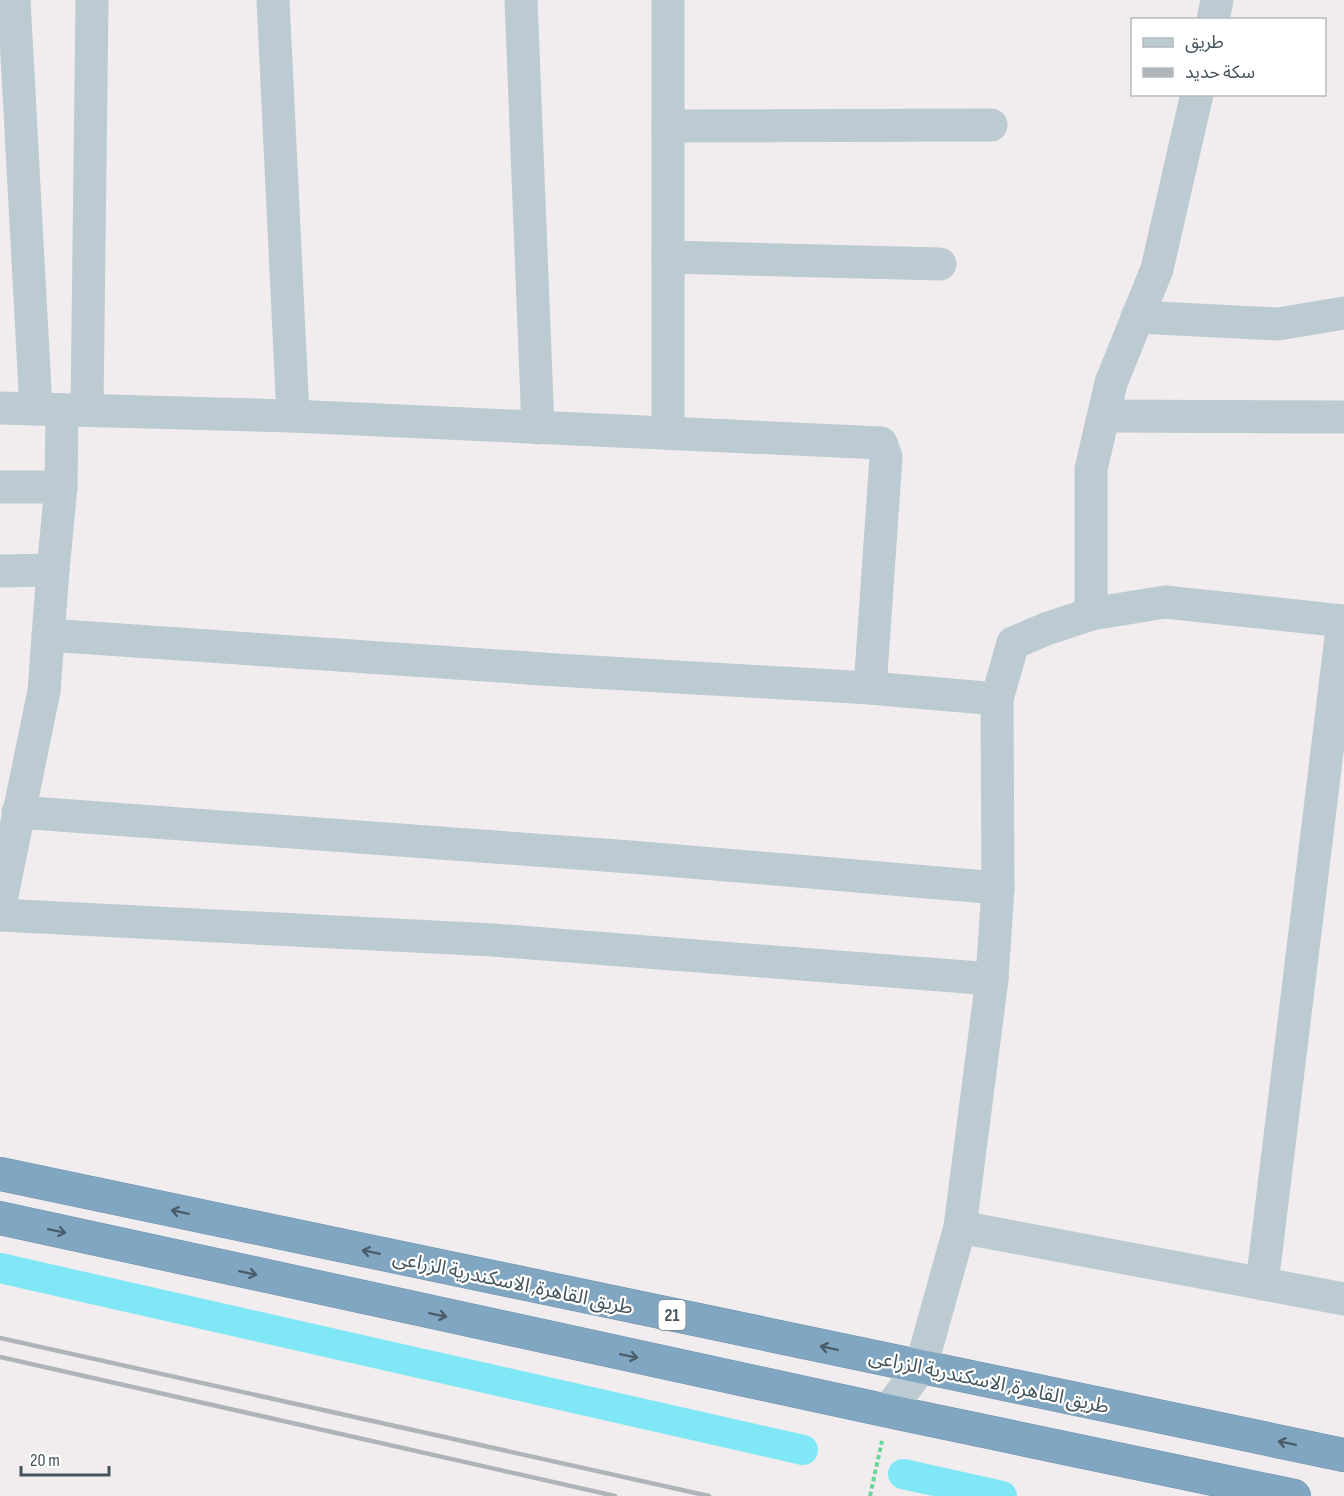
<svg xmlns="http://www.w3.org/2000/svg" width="1344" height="1496" font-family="'Sofia Sans Condensed','Noto Sans Arabic',sans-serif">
<rect width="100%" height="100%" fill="#f1edee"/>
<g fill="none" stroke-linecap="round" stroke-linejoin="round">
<g stroke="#7fe7f5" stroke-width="30">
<path d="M0,1268L803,1450"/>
<path d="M903,1474L1002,1496"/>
</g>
<g stroke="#6b91ae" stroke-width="34">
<g id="highway">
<path d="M0,1174L1344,1455"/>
<path d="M0,1218L888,1411L1294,1496"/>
</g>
</g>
<path stroke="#6bd597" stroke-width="4" stroke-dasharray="4.5 3" stroke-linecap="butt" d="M870,1496L882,1441"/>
<g stroke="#bccad2" stroke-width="33">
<path d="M14,0L36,409"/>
<path d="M273,0L293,416"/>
<path d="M521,0L538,428"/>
<path d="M668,0V433"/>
<path d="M1213,20L1217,0"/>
<path d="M668,126L991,125"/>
<path d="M668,257L940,264"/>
<path d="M1137,317L1278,324L1344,313"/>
<path d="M0,408L293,416L881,443L886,457L870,688"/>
<path d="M87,410L92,0"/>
<path d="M1104,416L1344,417"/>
<path d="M0,487H61"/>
<path d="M0,571L53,570"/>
<path d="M1091,614V469L1111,383L1157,269L1197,94"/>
<path d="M48,635L557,670L870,688L997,699"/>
<path d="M18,812L631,857L998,888"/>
<path d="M0,905L44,691L53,570L61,487L62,411"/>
<path d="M0,915L493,940L992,979"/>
<path d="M960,1227L1344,1299"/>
<path d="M1262,1284L1343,621"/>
<path d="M888,1411L921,1367L960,1227L992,979L998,888L997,699L1013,643L1046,629L1091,614L1165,602L1344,621"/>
</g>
<use href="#highway" stroke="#80a6c2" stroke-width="33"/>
<g stroke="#afb4b9" stroke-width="4.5">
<path d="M0,1338L709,1496"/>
<path d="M0,1357L615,1496"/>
</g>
</g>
<defs><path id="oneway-shaft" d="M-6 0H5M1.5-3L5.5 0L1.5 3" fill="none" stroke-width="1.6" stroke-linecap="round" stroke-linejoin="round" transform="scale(1.5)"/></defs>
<g stroke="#4a5c67">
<use href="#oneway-shaft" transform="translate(180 1212) rotate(-168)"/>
<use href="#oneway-shaft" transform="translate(57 1231) rotate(12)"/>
<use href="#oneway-shaft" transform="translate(371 1252) rotate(-168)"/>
<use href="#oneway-shaft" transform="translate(248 1273) rotate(12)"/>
<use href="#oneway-shaft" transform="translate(438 1315) rotate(12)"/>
<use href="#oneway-shaft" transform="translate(829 1348) rotate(-168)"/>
<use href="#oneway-shaft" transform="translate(629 1356) rotate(12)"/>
<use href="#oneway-shaft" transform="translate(1287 1443) rotate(-168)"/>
</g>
<g text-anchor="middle" stroke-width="4.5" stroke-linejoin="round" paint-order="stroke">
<rect fill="#fff" stroke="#7c878e" stroke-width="1.5" x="658.5" y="1300" width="27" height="30" rx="4.5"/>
<g font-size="18" font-weight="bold" fill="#44545d">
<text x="672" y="1321">21</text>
</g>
<g font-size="20" fill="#44545d" stroke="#fff">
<text transform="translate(513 1282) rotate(12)" y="7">طريق القاهرة, الاسكندرية الزراعى</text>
<text transform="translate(989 1381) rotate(12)" y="7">طريق القاهرة, الاسكندرية الزراعى</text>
</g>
</g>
<rect x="1131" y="18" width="195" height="78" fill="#ffffff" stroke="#b4bbbe" stroke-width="1.5"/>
<rect x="1143" y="38" width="30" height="9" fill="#bccad2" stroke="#b4bbbe" stroke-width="1.5"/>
<text x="1185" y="48" font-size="18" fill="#44545d">طريق</text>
<rect x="1143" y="68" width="30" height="9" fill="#afb4b9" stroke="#b4bbbe" stroke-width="1.5"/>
<text x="1185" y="78" font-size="18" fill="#44545d">سكة حديد</text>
<path d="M21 1466v9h88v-9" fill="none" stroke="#44545d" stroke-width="3"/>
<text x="30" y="1466" font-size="18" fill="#44545d" stroke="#ffffff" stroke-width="4.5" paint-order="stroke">20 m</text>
</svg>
